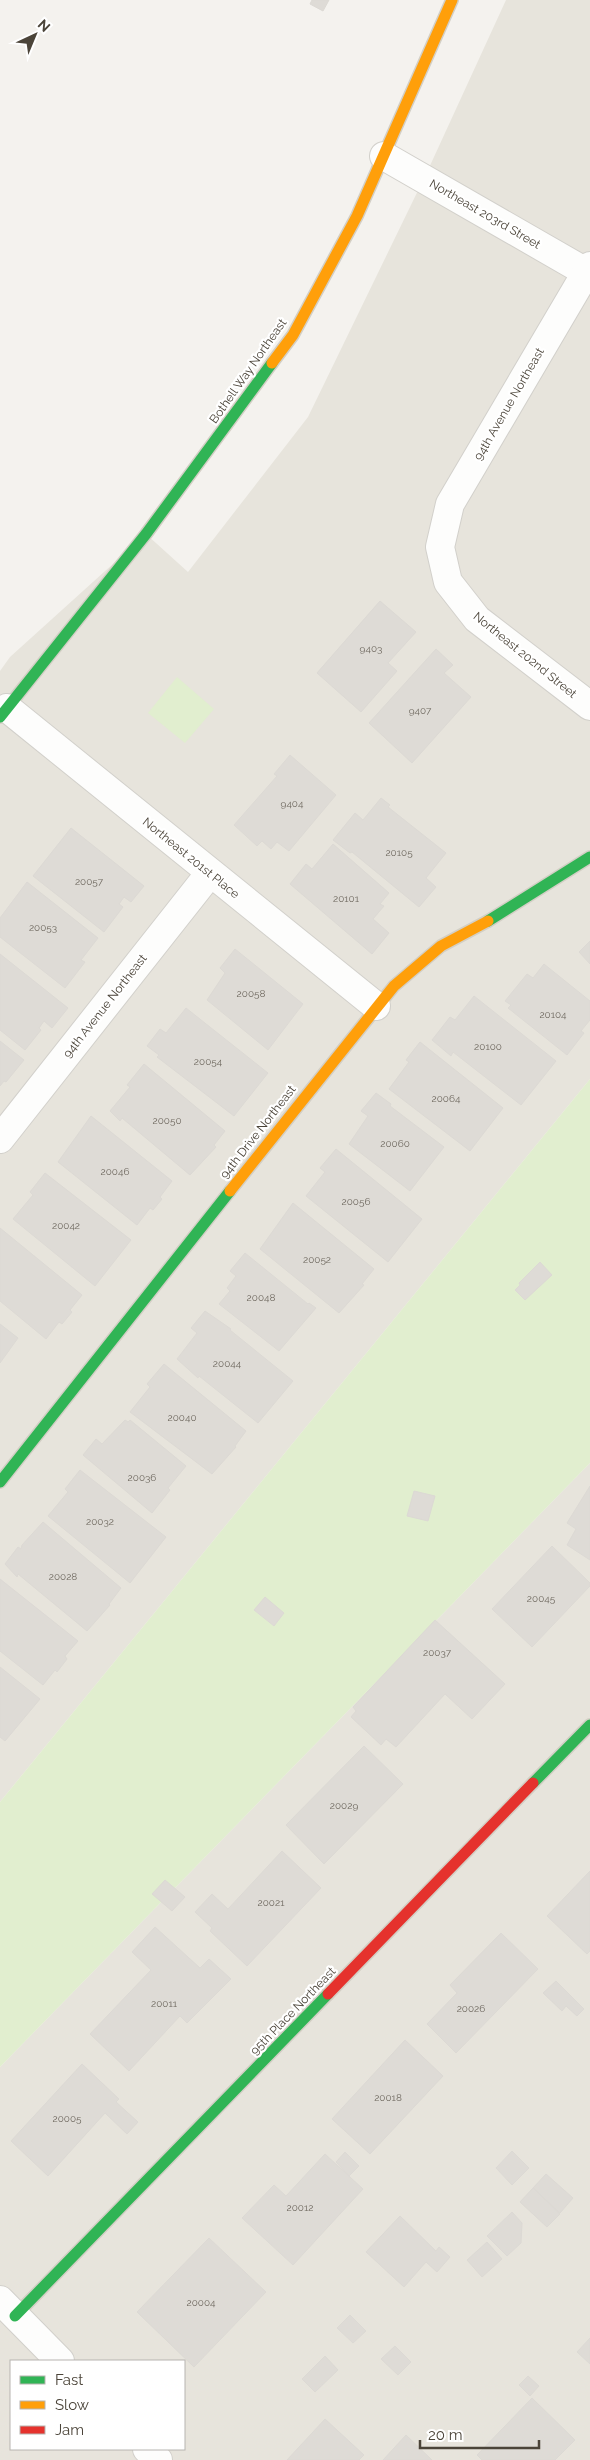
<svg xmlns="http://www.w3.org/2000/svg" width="590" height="2460" font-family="Raleway,sans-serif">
<rect width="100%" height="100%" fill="#f4f2ee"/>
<g fill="#e7e4dc" fill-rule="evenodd">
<path d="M506,0H590V1079L0,1802V671L10,657L146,534L188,572L308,417L428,170Z"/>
<path d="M590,1463V2460H0V2067ZM11,2361H184V2449H11Z"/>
</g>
<g fill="#e1eecf">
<path d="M177,677L214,709L185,743L148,713Z"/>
<path d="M590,1079V1463L0,2067V1802Z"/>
</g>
<g fill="#dedbd6" stroke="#dcd9d4">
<path d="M312,0H329L323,11L310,4Z"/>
<path d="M380,601L416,632L388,663L397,671L361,712L317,673Z"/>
<path d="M436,649L453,665L444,673L471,697L412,763L369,723Z"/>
<path d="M290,755L336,795L289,851L277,842L271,849L262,841L257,846L234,825L277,776L274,774Z"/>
<path d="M381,798L390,805L388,807L446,853L426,878L436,887L419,907L352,852L350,853L333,840L355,813L363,820Z"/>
<path d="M71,828L144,886L131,902L124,897L119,904L123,907L104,932L33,876Z"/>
<path d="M333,844L389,893L380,904L384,906L373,919L389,933L372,954L290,884L306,864L312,869Z"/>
<path d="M27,882L98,938L81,960L85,962L65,988L0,937V918Z"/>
<path d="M590,941V964L579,952Z"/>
<path d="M235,949L303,1004L268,1050L207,1000L225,973L220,968Z"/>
<path d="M0,954L68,1008L52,1028L44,1021L39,1028L41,1030L25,1050L0,1030Z"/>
<path d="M544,964L590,1001V1020L581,1031L584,1033L567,1055L508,1008L511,1005L505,1001L527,974L533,978Z"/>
<path d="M474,996L556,1061L521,1105L453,1052L451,1056L432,1040L450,1017L455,1020Z"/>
<path d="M186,1008L268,1073L234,1116L157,1057L159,1055L147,1046L160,1029L166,1033Z"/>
<path d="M0,1041L24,1060L6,1082L4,1081L0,1086Z"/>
<path d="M420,1042L503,1108L470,1151L389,1089L409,1062L406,1060Z"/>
<path d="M144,1064L225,1131L214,1145L216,1147L190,1175L122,1118L120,1121L110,1111L130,1087L127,1085Z"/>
<path d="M376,1093L391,1104L390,1106L444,1147L410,1191L349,1144L368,1116L361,1111Z"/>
<path d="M91,1116L172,1181L160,1197L162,1199L153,1210L150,1208L137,1225L58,1162Z"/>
<path d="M336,1149L422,1219L388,1262L306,1196L325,1172L320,1168Z"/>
<path d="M45,1173L131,1240L95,1286L13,1219L33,1195L30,1192Z"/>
<path d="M293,1203L374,1269L362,1284L364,1285L339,1313L260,1249Z"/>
<path d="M0,1228L82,1295L70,1310L72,1312L62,1324L59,1322L46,1339L0,1301Z"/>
<path d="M245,1253L308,1304L309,1303L316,1308L279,1351L219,1304L230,1291L227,1288L236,1276L230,1271Z"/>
<path d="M540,1262L552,1275L525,1300L515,1290L520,1285L519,1283Z"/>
<path d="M205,1311L231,1329L230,1330L293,1381L258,1423L199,1376L198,1378L177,1359L197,1333L191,1328Z"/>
<path d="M0,1324L18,1338L0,1363Z"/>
<path d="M164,1364L246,1431L235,1446L236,1447L212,1474L130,1412L150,1387L147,1384Z"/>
<path d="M125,1420L128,1422L130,1420L186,1466L168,1488L170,1490L152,1513L83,1455L96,1439L102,1444Z"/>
<path d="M80,1470L166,1537L130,1583L48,1516L68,1492L65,1489Z"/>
<path d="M590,1486V1560L567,1545L576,1529L567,1523Z"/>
<path d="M414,1491L435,1496L428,1521L407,1516Z"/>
<path d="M43,1522L121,1588L109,1604L110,1605L87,1631L18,1574L17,1577L5,1564L18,1547L21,1549L22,1545Z"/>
<path d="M552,1546L590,1583V1586L532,1647L492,1609Z"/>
<path d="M0,1579L78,1641L65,1656L67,1659L57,1672L55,1670L43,1685L0,1651Z"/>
<path d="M265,1597L284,1613L274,1626L254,1610Z"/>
<path d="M435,1620L505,1684L472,1719L445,1694L396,1747L386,1739L381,1745L351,1717L356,1711L353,1707Z"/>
<path d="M0,1667L40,1699L5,1741L0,1737Z"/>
<path d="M364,1746L403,1784L324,1864L286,1825Z"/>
<path d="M282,1851L321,1888L247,1966L210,1931L212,1928L195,1912L212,1894L228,1909Z"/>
<path d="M590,1871V1951L587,1954L547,1916Z"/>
<path d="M165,1880L185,1897L172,1911L152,1894Z"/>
<path d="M155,1927L200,1968L209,1959L231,1979L187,2023L180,2016L129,2071L90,2034L151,1970L132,1952Z"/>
<path d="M501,1933L538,1969L456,2053L427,2024L457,1993L450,1985Z"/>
<path d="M556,1981L584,2009L577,2016L566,2006L562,2011L543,1993Z"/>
<path d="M405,2040L443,2076L370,2154L332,2119Z"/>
<path d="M82,2064L119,2099L116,2102L138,2122L127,2134L105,2113L48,2176L11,2141Z"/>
<path d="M512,2151L529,2168L512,2185L496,2168Z"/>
<path d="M345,2152L359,2166L349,2176L336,2162Z"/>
<path d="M325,2154L363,2189L293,2265L242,2218L274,2185L286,2196Z"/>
<path d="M546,2174L573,2198L560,2213L533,2188Z"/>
<path d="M533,2188L560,2214L547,2227L520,2202Z"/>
<path d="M512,2212L522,2223L521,2243L507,2256L487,2236Z"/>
<path d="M400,2216L436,2251L439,2247L450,2257L437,2272L426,2262L404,2287L366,2252Z"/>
<path d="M209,2238L266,2292L194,2367L137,2312Z"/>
<path d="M487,2242L502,2259L482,2277L467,2260Z"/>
<path d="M350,2315L366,2331L353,2343L337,2328Z"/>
<path d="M590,2338V2364L577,2352Z"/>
<path d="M395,2346L411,2362L398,2375L381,2359Z"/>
<path d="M325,2356L338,2370L315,2392L302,2379Z"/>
<path d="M528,2376L539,2386L530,2396L519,2385Z"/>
<path d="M532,2398L575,2440L555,2460H482L477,2455Z"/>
<path d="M325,2419L364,2455L359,2460H287Z"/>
<path d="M406,2435L432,2460H383Z"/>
</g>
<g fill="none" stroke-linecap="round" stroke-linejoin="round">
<g stroke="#d2d0cb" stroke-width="30">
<g id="street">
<path d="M384,156L586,272"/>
<path d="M590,266L450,504L440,547L448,582L477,619L590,706"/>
<path d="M7,708L376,1006"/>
<path d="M0,1139L210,873"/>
<path d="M0,2300L60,2361"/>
<path d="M147,2449L158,2460"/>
</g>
</g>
<g stroke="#d3cfc5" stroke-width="14">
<g id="fast">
<path d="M0,717L146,534L272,363"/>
<path d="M488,921L590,857"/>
<path d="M0,1482L230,1191"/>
<path d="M533,1783L590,1725"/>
<path d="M15,2316L328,1994"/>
</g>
</g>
<g stroke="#d3cfc5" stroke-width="14">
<g id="slow">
<path d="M272,363L293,335L357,216L452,0"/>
<path d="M230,1191L394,986L441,946L488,921"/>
</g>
</g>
<g stroke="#d3cfc5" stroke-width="14">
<path id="jam" d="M328,1994L533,1783"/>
</g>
<use href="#street" stroke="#fdfdfc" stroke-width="28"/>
<use href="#fast" stroke="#30b455" stroke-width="11"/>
<use href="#slow" stroke="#ff9f0a" stroke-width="11"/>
<use href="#jam" stroke="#e5322d" stroke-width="11"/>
</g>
<g text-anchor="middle" stroke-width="4.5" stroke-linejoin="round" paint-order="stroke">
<g font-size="10" fill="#706a61">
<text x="371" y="652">9403</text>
<text x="420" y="714">9407</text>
<text x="292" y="807">9404</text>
<text x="399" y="856">20105</text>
<text x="89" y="885">20057</text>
<text x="346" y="902">20101</text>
<text x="43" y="931">20053</text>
<text x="251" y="997">20058</text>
<text x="553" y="1018">20104</text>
<text x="488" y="1050">20100</text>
<text x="208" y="1065">20054</text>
<text x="446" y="1102">20064</text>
<text x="167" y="1124">20050</text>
<text x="395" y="1147">20060</text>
<text x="115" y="1175">20046</text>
<text x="356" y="1205">20056</text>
<text x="66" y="1229">20042</text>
<text x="317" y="1263">20052</text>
<text x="261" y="1301">20048</text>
<text x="227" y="1367">20044</text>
<text x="182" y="1421">20040</text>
<text x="142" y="1481">20036</text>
<text x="100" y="1525">20032</text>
<text x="63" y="1580">20028</text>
<text x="541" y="1602">20045</text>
<text x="437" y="1656">20037</text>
<text x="344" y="1809">20029</text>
<text x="271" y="1906">20021</text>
<text x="164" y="2007">20011</text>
<text x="471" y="2012">20026</text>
<text x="388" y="2101">20018</text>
<text x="67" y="2122">20005</text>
<text x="300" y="2211">20012</text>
<text x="201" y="2306">20004</text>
</g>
<g font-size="12" fill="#4b4439" stroke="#fff">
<text transform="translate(485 214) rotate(30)" y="4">Northeast 203rd Street</text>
<text transform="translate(248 371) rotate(-55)" y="4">Bothell Way Northeast</text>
<text transform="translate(509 404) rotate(-60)" y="4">94th Avenue Northeast</text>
<text transform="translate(525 655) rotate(39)" y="4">Northeast 202nd Street</text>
<text transform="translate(191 858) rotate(39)" y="4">Northeast 201st Place</text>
<text transform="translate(105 1006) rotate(-52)" y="4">94th Avenue Northeast</text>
<text transform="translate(258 1132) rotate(-52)" y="4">94th Drive Northeast</text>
<text transform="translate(293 2011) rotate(-46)" y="4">95th Place Northeast</text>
</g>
</g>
<rect x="10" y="2360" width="175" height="90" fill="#ffffff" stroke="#b7b4b0"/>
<rect x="20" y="2376" width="25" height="8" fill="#30b455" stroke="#b7b4b0"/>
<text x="55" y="2385" font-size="15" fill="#4b4439">Fast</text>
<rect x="20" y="2401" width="25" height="8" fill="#ff9f0a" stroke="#b7b4b0"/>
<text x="55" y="2410" font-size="15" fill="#4b4439">Slow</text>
<rect x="20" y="2426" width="25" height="8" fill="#e5322d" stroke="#b7b4b0"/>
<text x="55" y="2435" font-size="15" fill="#4b4439">Jam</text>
<g transform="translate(35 35) rotate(44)" stroke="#ffffff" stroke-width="4" paint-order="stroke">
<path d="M0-4L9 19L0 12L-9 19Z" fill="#4b4439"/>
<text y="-8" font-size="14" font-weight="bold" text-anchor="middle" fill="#4b4439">N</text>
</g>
<path d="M420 2440v8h119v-8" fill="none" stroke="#4b4439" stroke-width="2.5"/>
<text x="428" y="2440" font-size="15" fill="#4b4439" stroke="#ffffff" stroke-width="4" paint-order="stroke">20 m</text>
</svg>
